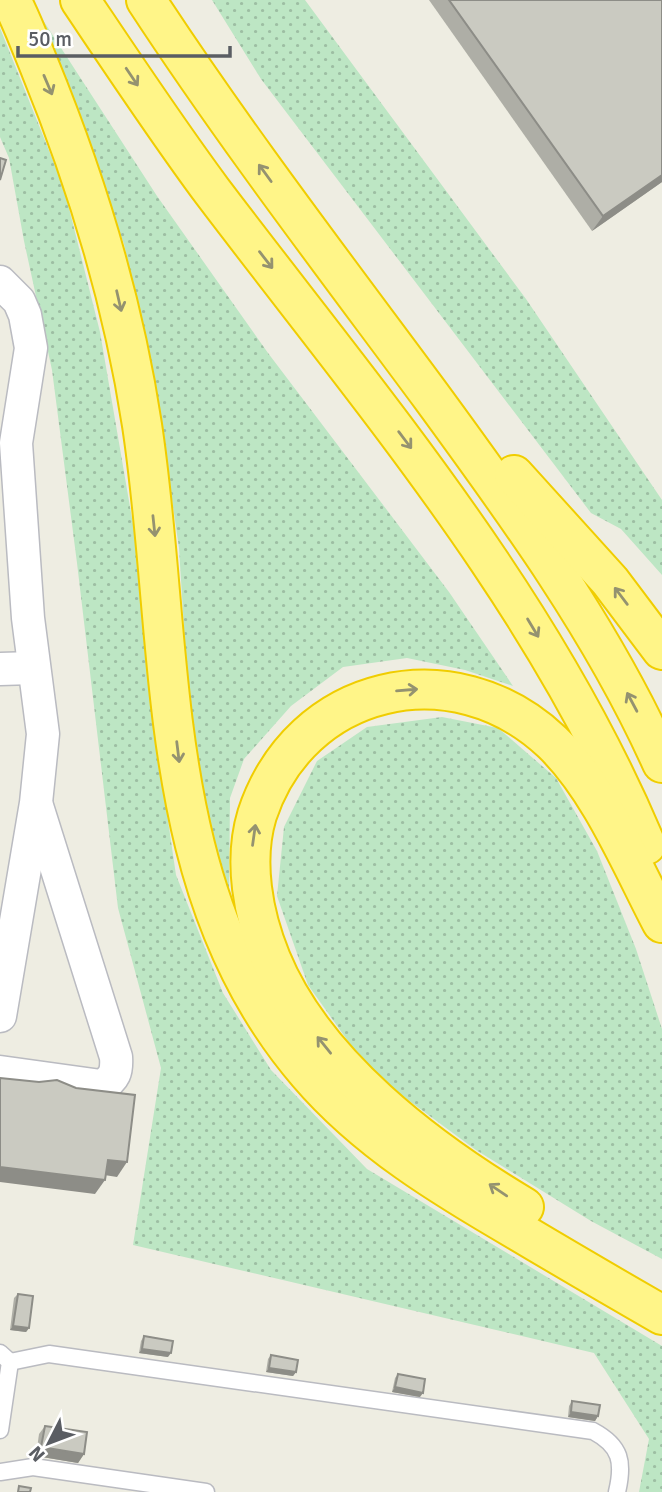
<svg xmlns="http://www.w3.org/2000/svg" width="662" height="1492" font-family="Signika,sans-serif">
<defs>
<pattern id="grass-dots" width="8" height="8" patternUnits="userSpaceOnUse" patternTransform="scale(1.75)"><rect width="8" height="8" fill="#bde6c4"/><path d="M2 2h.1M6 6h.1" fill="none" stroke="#9dbea3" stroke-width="1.8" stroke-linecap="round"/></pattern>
</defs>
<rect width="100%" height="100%" fill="#eeede2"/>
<g fill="url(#grass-dots)">
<path d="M212,0H305L526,299L662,500V575L621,529L591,513L261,79Z"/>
<path d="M39,14L157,196L268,353L449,592L513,686L465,670L407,658L343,667L291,706L244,759L230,798L229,899L206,807L188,692L179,548L157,394L124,244Z"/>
<path d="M0,28L64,188L100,332L135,536L150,698L176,875L223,993L271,1070L367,1169L662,1346V1492H639L649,1439L594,1353L133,1245L161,1068L118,908L77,563L52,370L24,241L9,158L0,137Z"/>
<path d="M442,717L498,728L556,778L597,851L636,949L662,1029V1259L591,1221L476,1150L370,1072L308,985L277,896L284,827L317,761L367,727Z"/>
</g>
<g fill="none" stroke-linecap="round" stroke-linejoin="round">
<g stroke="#babbc1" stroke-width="19">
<g id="service">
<path d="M0,1353L10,1362L0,1430"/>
<path d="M10,1362L49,1354L593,1431C621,1446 624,1462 617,1492"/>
<path d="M0,1472L33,1467L206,1492"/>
</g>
</g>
<g stroke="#babbc1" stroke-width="35">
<g id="minor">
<path d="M0,282L19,301L25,315L31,348L16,443L28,618L43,734L36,803L0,1016"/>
<path d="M0,669L33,668"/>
<path d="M0,1072L101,1086C115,1079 117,1071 116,1057L37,806"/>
</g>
</g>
<g stroke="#f0cd00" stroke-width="42">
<g id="motorway">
<path d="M11,0C22,21 30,43 39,65C87,182 123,300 142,425C176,648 151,891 308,1073C366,1141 444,1188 520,1232C567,1260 615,1288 662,1315"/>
<path d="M80,0C123,64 166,129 212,191C371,401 543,599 646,845"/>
<path d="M146,0C235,136 334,265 431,396C516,512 603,631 662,763"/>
<path d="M514,475L610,581L662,650"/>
<path d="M524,1207C428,1150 314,1064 271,959C253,915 243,861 257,815C300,684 453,649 552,742C600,788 631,864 662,923"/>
</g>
</g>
<use href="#service" stroke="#fff" stroke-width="16"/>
<use href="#minor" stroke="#fff" stroke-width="32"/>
<use href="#motorway" stroke="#fff588" stroke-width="38"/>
</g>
<g fill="#aeaea6">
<path d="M429,0H662V182L592,231Z"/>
<path d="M18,1294L29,1328L26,1332L10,1330L14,1298Z"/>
<path d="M144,1336L168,1357L139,1353L141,1341Z"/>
<path d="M271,1355L296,1372L293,1376L266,1372L268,1359Z"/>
<path d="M398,1374L420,1397L392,1392L395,1378Z"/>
<path d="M572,1401L598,1416L595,1421L568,1417L569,1406Z"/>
<path d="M45,1426L84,1454L78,1463L36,1456L39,1434Z"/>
</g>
<g fill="#8d8d87">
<path d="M662,175V182L592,231L603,216Z"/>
<path d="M108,1160L127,1162L117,1177L98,1174Z"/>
<path d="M0,1167L105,1180L95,1194L0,1182Z"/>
<path d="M13,1326L29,1328L26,1332L10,1330Z"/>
<path d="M142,1349L171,1353L168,1357L139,1353Z"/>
<path d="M269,1368L296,1372L293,1376L266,1372Z"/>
<path d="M395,1387L423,1393L420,1397L392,1392Z"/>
<path d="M571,1412L598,1416L595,1421L568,1417Z"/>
<path d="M41,1447L84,1454L78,1463L36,1456Z"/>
</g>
<g fill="#cacac1" stroke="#8d8d87" stroke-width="2">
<path d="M449,0H662V175L603,216Z"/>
<path d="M0,158L6,160L0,180Z"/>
<path d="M0,1078L39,1082L57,1080L76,1088L135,1095L127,1162L108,1160L105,1180L0,1167Z"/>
<path d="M18,1294L33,1296L29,1328L13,1326Z"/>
<path d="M144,1336L173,1341L171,1353L142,1349Z"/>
<path d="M271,1355L298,1360L296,1372L269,1368Z"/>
<path d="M398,1374L425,1379L423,1393L395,1387Z"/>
<path d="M572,1401L600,1405L598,1416L571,1412Z"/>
<path d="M45,1426L87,1432L84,1454L41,1447Z"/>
<path d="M19,1486L31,1488L30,1492H18Z"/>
</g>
<defs><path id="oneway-shaft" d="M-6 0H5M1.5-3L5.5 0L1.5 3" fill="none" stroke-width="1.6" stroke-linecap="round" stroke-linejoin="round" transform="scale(1.75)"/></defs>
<g stroke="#949270">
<use href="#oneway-shaft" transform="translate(132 77) rotate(56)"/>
<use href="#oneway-shaft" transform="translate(48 85) rotate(67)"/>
<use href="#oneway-shaft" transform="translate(265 173) rotate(-126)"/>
<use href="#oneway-shaft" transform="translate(266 260) rotate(52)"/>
<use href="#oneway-shaft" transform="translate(119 301) rotate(77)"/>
<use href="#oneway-shaft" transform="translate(405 440) rotate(53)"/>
<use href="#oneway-shaft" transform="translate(154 526) rotate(84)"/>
<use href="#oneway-shaft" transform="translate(621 596) rotate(-127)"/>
<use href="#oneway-shaft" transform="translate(533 628) rotate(59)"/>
<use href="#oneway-shaft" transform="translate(407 690) rotate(-5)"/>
<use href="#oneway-shaft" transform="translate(632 702) rotate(-118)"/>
<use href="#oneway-shaft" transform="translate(178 752) rotate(83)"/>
<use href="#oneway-shaft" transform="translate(254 835) rotate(-82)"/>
<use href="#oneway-shaft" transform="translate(324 1045) rotate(-129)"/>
<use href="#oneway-shaft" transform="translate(498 1190) rotate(-146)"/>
</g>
<g transform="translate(49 1443) rotate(228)" stroke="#ffffff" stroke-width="5" paint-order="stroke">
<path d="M0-5L12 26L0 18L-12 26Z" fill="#5a5d63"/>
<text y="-10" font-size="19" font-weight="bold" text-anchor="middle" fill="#5a5d63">N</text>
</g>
<path d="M18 46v10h212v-10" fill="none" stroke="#5a5d63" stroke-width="3.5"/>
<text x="28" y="46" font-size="21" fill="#5a5d63" stroke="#ffffff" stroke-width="5" paint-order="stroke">50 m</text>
</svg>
